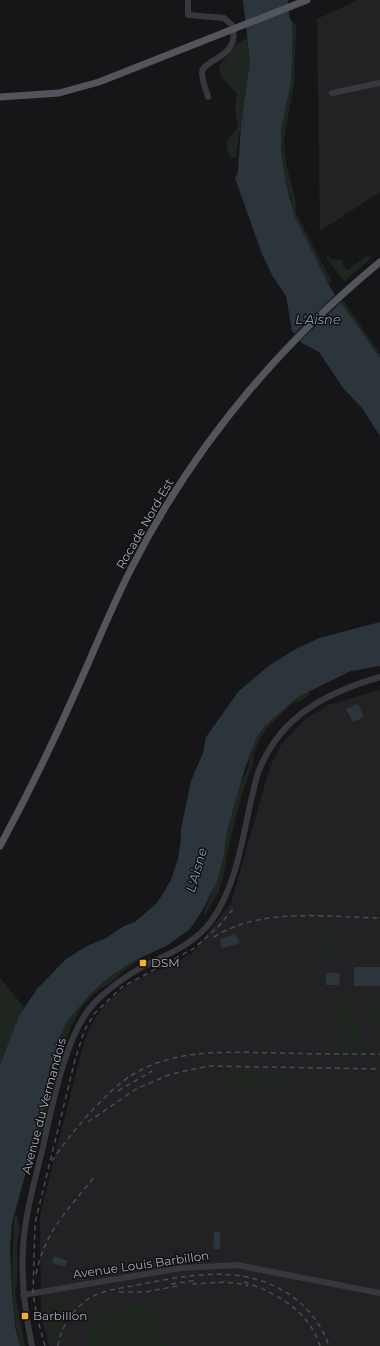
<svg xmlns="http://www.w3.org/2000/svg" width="380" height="1346" font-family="Montserrat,sans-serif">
<rect width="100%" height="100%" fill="#161618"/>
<g fill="#222225">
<path d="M358,0H380V192L320,231L317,19Z"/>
<path d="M380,690V1346H49L41,1317L40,1215L80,1057L87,1034L95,1018L105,1004L126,986L147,974L168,967L193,952L231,903L270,767L281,745L304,720L328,705Z"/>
</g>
<g fill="#1e261f">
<path d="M292,20L296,26L294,84L284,138L286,163L295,198L296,213L318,256L332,281L328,283L292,211L291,198L284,183L281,144V128L292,72Z"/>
<path d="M247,38L250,62L236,157L231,158C222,141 229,140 238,127L235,110L237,94L222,78L219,70L220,65L237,44Z"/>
<path d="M330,109L352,117V124C344,117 333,118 324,113Z"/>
<path d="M327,253L331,260L335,259L343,261V267L348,270L366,256L372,257L344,282L327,258Z"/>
<path d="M343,300L380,354V360L345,313L341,302Z"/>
<path d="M305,691L311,693L302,700L293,703L270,725L261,737L254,752L253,763L240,800L227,853L224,874L218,893L205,915L203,913L217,882L223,860L227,831L240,785L249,766V759L257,737L265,726Z"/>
<path d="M251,878H254L251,894L256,900L253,903L244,897L245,887Z"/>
<path d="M301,925L332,929L331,952L333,954L380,955V958L326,957L324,954L325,931L301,930L299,927Z"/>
<path d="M138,957H142L120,974L108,985L101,988L92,996L83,1005L72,1024L53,1079L45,1127L29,1175L25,1171L49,1063L60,1030L78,1005L108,975Z"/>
<path d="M0,978L24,1007L0,1065Z"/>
<path d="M340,991H344L349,1003L354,1023L363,1029L361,1041L352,1042L335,1026L330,1018L332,997Z"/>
<path d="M380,993V1020L372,1023L368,1018L367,1013L375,1005L374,994Z"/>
<path d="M347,1043L380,1045V1049H330L324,1047L323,1044Z"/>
<path d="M222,1071L287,1076L288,1078L285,1084L276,1083L223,1086L213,1074Z"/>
<path d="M17,1215L20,1228L17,1245V1281L15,1292L25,1346H20C8,1300 13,1263 14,1217Z"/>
<path d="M57,1294L63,1296L67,1304L68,1309L64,1311L55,1306L50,1307L49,1312L59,1325L53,1342L50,1341L43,1311L49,1296Z"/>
<path d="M152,1299L166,1346H89L82,1320Z"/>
</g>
<g fill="#2c353c">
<path d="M243,0H288L289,15L292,23V64L291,82L281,129V149L285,181L295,217L331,289L380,358V436L362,408L343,388L319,352L302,343L292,331L286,296L273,277L262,254L235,178L238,172L241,124L250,62Z"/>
<path d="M380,622V666L351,671L310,691L298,697L265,726L257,737L245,768L227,831L223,860L217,882L202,911L190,929L168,945L130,963L107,979L90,994L68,1020L62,1031L49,1069L43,1110L12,1223L10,1247L12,1294L15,1327L20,1346H0V1065L19,1016L37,989L66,959L87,946L106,938L124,926L135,922L157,903L171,880L178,859L181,839V829L191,781L203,753L206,737L238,692L267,667L294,650L319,638Z"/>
<path d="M358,704L364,717L353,722L346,709Z"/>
<path d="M235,934L240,942L238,944L221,948L220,939Z"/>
<rect x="354" y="967" width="26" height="19"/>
<path d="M326,973H340L339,985H326Z"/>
<path d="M214,1232H220V1249H213Z"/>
<path d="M54,1256L68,1261L65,1267L52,1263Z"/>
</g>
<path fill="#161618" d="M337,293L342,301L299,342L293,335Z"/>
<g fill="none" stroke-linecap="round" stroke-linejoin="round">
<g stroke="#37383d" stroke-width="6">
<path d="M188,0V15L224,18L232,25C233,29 234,36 233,40C230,58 202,61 202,73C202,80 206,90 208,97"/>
<path d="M332,93L380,83"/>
<path d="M23,1295L181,1268L237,1265L380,1293"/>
<path d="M32,1346C25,1313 21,1281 23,1248C25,1215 34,1183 42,1151C52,1108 65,1031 97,1000C110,988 126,976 142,967C168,954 195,944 212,920C241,879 244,820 258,773C279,717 325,693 380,677"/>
</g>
<g stroke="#53555c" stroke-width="7">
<path d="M0,97L59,93L99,82L307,0"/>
<path d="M0,846C27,796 52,745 75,693C94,651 111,608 132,567C192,449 278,346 380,262"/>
</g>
<g stroke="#4a4c52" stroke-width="1.5" stroke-dasharray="5 4" stroke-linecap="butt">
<path d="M214,937C261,907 327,917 380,918"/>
<path d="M118,1091L152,1071"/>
<path d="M88,1122L136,1089L171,1074L209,1066L380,1069"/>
<path d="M52,1161C69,1135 107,1090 132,1075C176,1048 228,1052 277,1053C311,1054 346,1054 380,1054"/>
<path d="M36,1274C45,1231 68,1210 95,1176"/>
<path d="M244,1282C277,1293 309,1311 320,1346"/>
<path d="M171,1284L198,1280"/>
<path d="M192,1284C211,1283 230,1280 248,1286"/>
<path d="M119,1292H146L177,1286"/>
<path d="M45,1346L37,1317L33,1293L35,1223L75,1060L84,1031L94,1014L122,987L193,949L218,927L233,909"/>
<path d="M58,1346C60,1329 70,1314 83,1303C98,1290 118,1289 137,1285C179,1277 224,1267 265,1282C296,1294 318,1315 329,1346"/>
</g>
</g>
<g fill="#f2b134" stroke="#111113" stroke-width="1.5">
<rect x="139" y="959" width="8" height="8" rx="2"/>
<rect x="21" y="1312" width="8" height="8" rx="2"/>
</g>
<g text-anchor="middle" stroke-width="3" stroke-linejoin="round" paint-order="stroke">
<g font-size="12" fill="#a8adb8" stroke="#111113">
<text transform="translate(145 524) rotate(-60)" y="4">Rocade Nord-Est</text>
<text transform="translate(44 1106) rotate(-75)" y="4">Avenue du Vermandois</text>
<text transform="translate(141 1265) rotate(-8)" y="4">Avenue Louis Barbillon</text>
</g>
<g font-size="12" fill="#a8adb8" stroke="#111113" text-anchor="start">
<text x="151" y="967">DSM</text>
<text x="33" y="1320">Barbillon</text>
</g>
<g font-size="13" font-style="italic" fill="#7f9bb3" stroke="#111113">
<text x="318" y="324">L'Aisne</text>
<text transform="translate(196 870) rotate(-74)" y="5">L'Aisne</text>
</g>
</g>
</svg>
